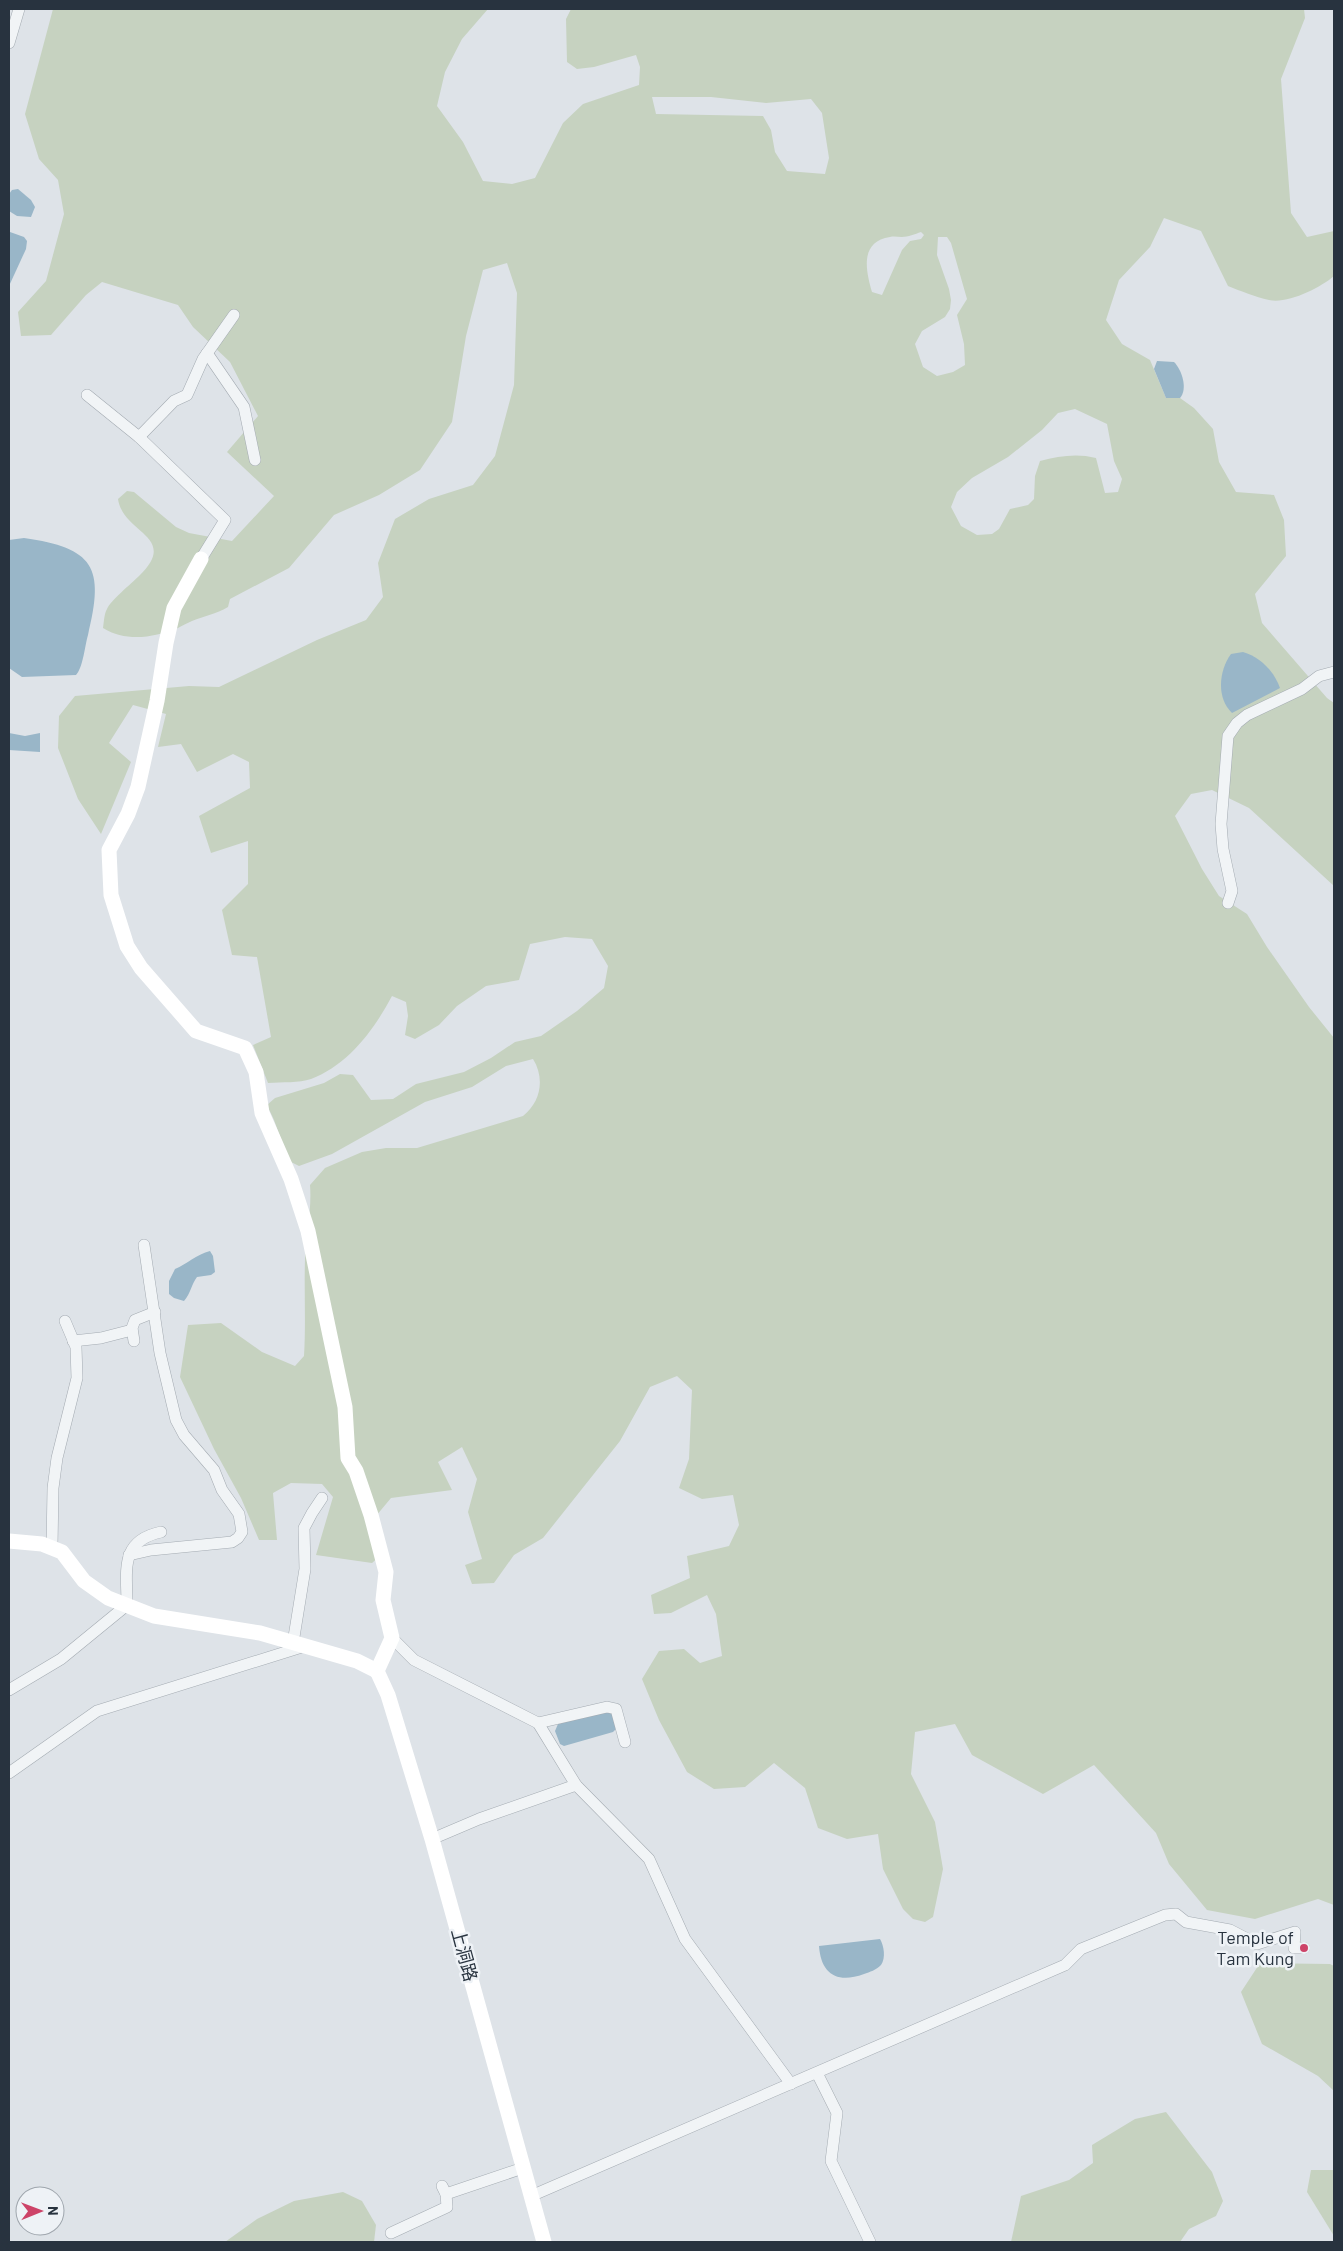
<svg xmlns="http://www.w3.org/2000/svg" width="1343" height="2251" font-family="Barlow,'Noto Sans SC',sans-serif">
<rect width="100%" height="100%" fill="#dee3e8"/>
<g fill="#c6d2c0" fill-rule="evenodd">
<path d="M53,9H488L462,39L445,72L437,106L463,142L483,181L512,184L535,178L563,123L583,104L639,85L640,67L636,55L594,67L577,69L567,62L566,19L571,9H1304L1305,18L1281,79L1291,213L1307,237L1334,231V276C1320,288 1288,304 1269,300C1255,297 1241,291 1228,286L1201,231L1164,218L1150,247L1119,280L1106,320L1122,344L1150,360L1166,398H1180L1194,408L1213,429L1219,462L1236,492L1274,495L1284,520L1286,556L1255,594L1262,623L1327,698L1334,703V886L1249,808L1212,790L1191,794L1175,816L1202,869L1219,896L1247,914L1267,947L1309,1007L1334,1038V1905L1318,1899L1255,1919L1207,1910L1169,1864L1156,1833L1094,1765L1043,1794L972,1755L955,1724L915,1732L911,1774L935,1822L943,1869L933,1917L925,1922L913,1919L903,1909L883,1869L878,1834L847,1839L818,1828L805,1788L774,1763L745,1787L714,1789L687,1772L659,1720L642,1679L659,1651L684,1649L700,1663L722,1656L716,1614L707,1595L671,1613L654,1614L651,1595L690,1578L687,1556L729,1546L739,1525L733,1495L702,1499L679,1488L689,1459L692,1390L677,1376L650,1387L620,1441L543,1538L514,1555L494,1583L472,1584L465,1565L482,1559L468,1512L477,1479L462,1447L438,1462L452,1490L391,1498L376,1516L387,1550L372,1563L316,1555L333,1497L322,1484L291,1483L273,1493L277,1540H259L241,1498L214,1449L180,1377L188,1325L221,1323L262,1352L295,1366L304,1356C306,1324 304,1291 305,1259C306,1234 312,1210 310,1185L325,1168L362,1152L386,1148H417L523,1116C541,1102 545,1078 533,1059L506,1066L472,1087L425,1102L332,1154L299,1166L289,1161L274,1120L267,1105L275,1098L324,1083L340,1074L353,1075L371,1100L393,1099L416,1084L464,1072L491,1058L515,1042L541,1036L577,1011L604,988L608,966L592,939L565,937L530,944L519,980L486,986L457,1006L439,1025L415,1039L405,1035L408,1016L406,1002L392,996C374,1030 348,1065 311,1079C299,1083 282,1082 268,1083L253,1045L271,1037L257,957L232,955L222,910L248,884V841L211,853L199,816L250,788L249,762L233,754L197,772L181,744L158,747L166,714L133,705L109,743L131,762L101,834L78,799L58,748L59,716L75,696L189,686L219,687L317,640L366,620L383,597L378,563L395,519L429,499L473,485L495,456L514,385L517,293L507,263L483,270L466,336L452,422L420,470L379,495L334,515L289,568L230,599L228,607C216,614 204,616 192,621C187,623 182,626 178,628C153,638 126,642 103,628C104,622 104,614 107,609C111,600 131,584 139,576C180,536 123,534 118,499L127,491L134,492L176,527L189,533L232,541L274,496L227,452L258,416L230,362L193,327L178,305L102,282L86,295L51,335L21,336L18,312L46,281L64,214L58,180L39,159L25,114ZM652,97H711L766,103L811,99L822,113L829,158L825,174L787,171L775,152L771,130L763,116L656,114ZM921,232L924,235L921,239L910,241L902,250L882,295L872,292C866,271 859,242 890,237C894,236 898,237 902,237C908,237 915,234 921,232ZM938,237H947L951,243L967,299L957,315L964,344L965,365L953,372L937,376L923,367L915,344L922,331L945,317L950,309L951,300L949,289L937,255ZM1075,409L1107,424L1114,461L1122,479L1118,492L1105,493L1096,458C1077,453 1059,456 1040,461L1035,476L1034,499L1028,505L1010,509L999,529L992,534L977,535L961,526L951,507L957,492L972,478L1008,457L1042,430L1058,413Z"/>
<path d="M1260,1963L1330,1964L1334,1966V2091L1318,2076L1262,2044L1241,1992Z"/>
<path d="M1166,2112L1212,2172L1223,2201L1216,2216L1189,2229L1180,2242H1011L1021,2196L1069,2180L1093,2163L1092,2145L1135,2119Z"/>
<path d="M1311,2170H1334V2236L1307,2192Z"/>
<path d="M343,2192L362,2201L376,2225L374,2242H225L257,2219L294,2201Z"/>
</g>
<g fill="#99b6c8">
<path d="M18,189L31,200L35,207L31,217L17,216L9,211V194L12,190Z"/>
<path d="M10,232L24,237L27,241L26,249L9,286Z"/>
<path d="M1157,361L1174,362C1182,370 1188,389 1180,398H1166L1154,369Z"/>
<path d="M24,538C94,548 105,567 88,635C85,645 83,668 76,675L22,677L9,668V540Z"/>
<path d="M1243,652C1260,657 1274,671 1280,688L1232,713C1216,698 1219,670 1231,654Z"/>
<path d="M9,733L25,736L40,733V752L9,750Z"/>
<path d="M210,1251L213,1256L215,1272L211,1275L197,1277C191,1285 191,1293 184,1301L174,1298L169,1294V1281L175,1269C187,1264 197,1254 210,1251Z"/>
<path d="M607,1710L612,1712L616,1729L613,1732L564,1746L560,1744L555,1731L558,1724Z"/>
<path d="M880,1939C884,1946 886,1958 881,1965C876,1970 870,1972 864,1974C837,1984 821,1974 819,1946Z"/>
</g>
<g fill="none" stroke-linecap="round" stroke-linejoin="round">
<g stroke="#a4abb2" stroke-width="12">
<g id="street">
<path d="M9,43L19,9"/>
<path d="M207,353L244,407L255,460"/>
<path d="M87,395L139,437L225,520L201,559"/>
<path d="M139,437L174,401L187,395L203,359L234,315"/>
<path d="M1228,903L1232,891L1223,849L1221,824L1228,736L1237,723L1247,715L1302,689L1319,676L1334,672"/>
<path d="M73,1341L101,1338L132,1330"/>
<path d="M134,1341L132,1328L135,1320L155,1312"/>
<path d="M52,1547L53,1488L57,1458L77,1378L76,1347L65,1321"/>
<path d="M129,1555L151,1550L232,1542L238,1538L242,1532L239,1514L222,1490L214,1470L184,1435L176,1420L160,1353L144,1245"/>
<path d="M392,1638L414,1660L538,1723L576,1785L649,1859L685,1939L791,2084"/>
<path d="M293,1643L305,1569L304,1528L312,1513L322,1498"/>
<path d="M9,1690L61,1659L127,1605C127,1571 119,1541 161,1532"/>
<path d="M538,1723L607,1707L616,1709L625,1742"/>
<path d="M9,1773L97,1711L305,1646"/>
<path d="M432,1839L479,1819L576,1785"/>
<path d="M817,2073L837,2113L831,2161L870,2242"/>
<path d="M446,2194L523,2168"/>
<path d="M531,2196L1065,1965L1081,1949L1165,1915L1176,1914L1186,1922L1230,1930L1257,1944L1295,1932L1294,1948H1304"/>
<path d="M391,2233L447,2207L446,2194L442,2186"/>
</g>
</g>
<use href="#street" stroke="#f1f4f6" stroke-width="11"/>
<g stroke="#fff" stroke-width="15">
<path d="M201,559L174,608L166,643L157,701L138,787L128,814L109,850L111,895L127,946L141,968L196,1031L245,1048L256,1072L262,1113L291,1179L308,1231L345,1407L348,1458L356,1471L371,1515L386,1572L383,1600L392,1638L377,1671"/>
<path d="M9,1541L42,1544L62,1552L84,1581L108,1598L154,1616L260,1633L357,1661L377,1671"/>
<path d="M377,1671L388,1695L432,1839L544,2242"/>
</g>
</g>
<circle fill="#cd4368" stroke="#eef2f6" stroke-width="2" cx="1304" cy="1948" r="5"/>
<g text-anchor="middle" stroke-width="5" stroke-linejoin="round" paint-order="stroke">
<g font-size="18" fill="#28333f" stroke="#eef2f6" text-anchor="end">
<text x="1294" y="1944">Temple of<tspan x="1294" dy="21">Tam Kung</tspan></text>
</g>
<g font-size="18" fill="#28333f" stroke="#eef2f6">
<text transform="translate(464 1955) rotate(75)" y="6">上洞路</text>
</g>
</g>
<rect width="1343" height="2251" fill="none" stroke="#28333f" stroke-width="20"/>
<g transform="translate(40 2211) rotate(89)"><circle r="24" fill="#eef2f6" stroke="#9fa6ad"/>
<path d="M0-4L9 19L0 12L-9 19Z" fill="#cd4368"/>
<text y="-8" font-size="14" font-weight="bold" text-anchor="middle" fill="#28333f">N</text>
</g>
</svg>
